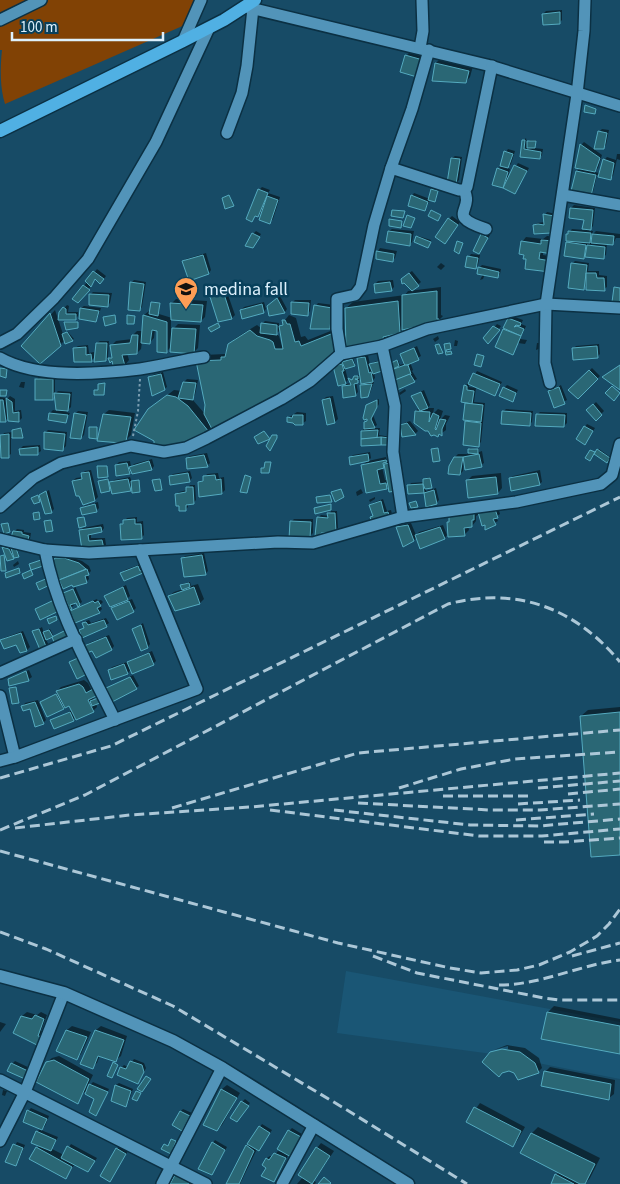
<svg xmlns="http://www.w3.org/2000/svg" width="620" height="1184" font-family="'Source Sans 3',sans-serif">
<rect width="100%" height="100%" fill="#174b66"/>
<path fill="#1a5675" d="M346,971L620,1022V1079L492,1054L337,1033Z"/>
<path fill="#814205" d="M0,0H197L187,24L5,104C0,88 0,68 2,50H0Z"/>
<g fill="#0007" fill-rule="evenodd">
<path d="M562,10V20L559,23L543,14L546,11Z"/>
<path d="M409,53L425,57L402,72L407,55Z"/>
<path d="M440,59L473,66L470,77L466,82L433,79L436,63Z"/>
<path d="M602,129L609,130L606,145L603,148L599,132Z"/>
<path d="M526,138L527,143L530,140H536V146L534,148L543,149L542,155L539,158L522,155L524,140Z"/>
<path d="M584,142L602,155L598,168L594,172L600,173L604,160L607,157L616,160L617,154H620V160L617,159L613,176L610,178L597,175L593,192L590,195L577,171L580,168L581,145Z"/>
<path d="M508,149L515,151L511,164L507,168L510,169L507,180L518,163L529,168L515,193L494,184L498,169L501,166L506,152Z"/>
<path d="M455,156L462,157L459,180L456,183L452,158Z"/>
<path d="M262,187L270,190L268,193L280,197L273,219L270,222L263,210L258,216L256,215L252,220L259,190Z"/>
<path d="M433,189L438,190L436,200H430L425,210L412,196L414,193L430,199Z"/>
<path d="M574,205L595,208L593,226L589,231H593L592,235L596,231L620,234V238H616L613,244L607,243L606,255L603,257L586,256L584,258L567,243L570,240L567,235L572,229L584,230L585,219L571,208Z"/>
<path d="M547,212L556,214L554,229L534,226L537,223L545,222V215Z"/>
<path d="M452,216L460,222L447,240L449,219Z"/>
<path d="M392,229L414,231L412,242L410,244L389,231Z"/>
<path d="M256,231L261,234L253,247V234Z"/>
<path d="M485,232L490,235L479,252L482,235Z"/>
<path d="M418,236L431,240L429,246L417,237Z"/>
<path d="M547,236L558,237L543,252V255L555,257L554,266L528,258L522,242L526,237L543,239Z"/>
<path d="M380,248L397,251L395,258L392,261L377,258L378,251Z"/>
<path d="M206,253L211,270L209,273L183,262L186,259Z"/>
<path d="M471,254L480,255L478,265L475,268L469,257Z"/>
<path d="M575,261L589,263L588,271H599V275L607,276V287L604,289L587,285L583,289L572,264Z"/>
<path d="M441,263L445,266L441,270L437,267Z"/>
<path d="M482,265L501,269L500,274L497,277L485,274L483,279L480,280L483,274L480,267Z"/>
<path d="M97,269L106,276L103,280L96,278L91,286L78,301L74,299Z"/>
<path d="M412,271L421,282L412,290L405,276Z"/>
<path d="M134,280L146,282L142,307L139,310L131,283Z"/>
<path d="M393,280L394,287L392,289L376,291L375,284L378,281Z"/>
<path d="M441,287V315L443,316L438,321L404,328L399,332L390,335L384,341L346,308L353,302L405,295L408,291Z"/>
<path d="M93,292L112,293L110,303L107,306L90,295Z"/>
<path d="M227,292L235,315L232,318L219,320L212,297L214,295Z"/>
<path d="M280,296L287,309L285,312L270,315L271,303Z"/>
<path d="M176,299L207,301L205,317L201,321L171,319V331L178,324L200,325L198,348L193,353L172,346L167,351L158,330L155,329L154,338L149,343L142,342L141,349L137,353H127L129,360L125,365L115,369L113,359H109L113,355L112,345L116,341L132,339L133,335L137,331H143L144,315L149,311L151,312L153,302H160L159,314L172,318L171,304Z"/>
<path d="M295,300H311L310,311L308,314L293,302Z"/>
<path d="M264,302L266,309L263,312L241,310L244,307Z"/>
<path d="M318,303L334,305L332,325L329,328L316,306Z"/>
<path d="M67,305L69,306L68,312H78V316L75,319L60,313Z"/>
<path d="M84,306L101,308L98,317L96,320L81,308Z"/>
<path d="M55,310L63,334L68,332L74,339L66,343L65,340L60,345L23,346Z"/>
<path d="M289,315L296,318L301,337L305,336L308,340L338,328L336,348L332,359L208,436L149,409L174,390L182,391L184,382L187,379L198,380L195,395L192,399L205,414L204,355L225,354L229,344L236,338L257,325L262,329V324L265,321L279,323V328ZM281,329L283,346H282L279,336L276,334Z"/>
<path d="M512,316L523,320L521,324L526,326L520,339L527,340L525,344L518,343L512,354L497,346L509,319ZM515,323L519,325L517,329L513,328Z"/>
<path d="M497,324L501,326L491,340L485,338Z"/>
<path d="M438,336L439,339L435,342L433,339Z"/>
<path d="M455,340L458,341L457,346H454Z"/>
<path d="M100,341H109L108,357L106,360L97,343Z"/>
<path d="M537,343H544L541,348L536,350Z"/>
<path d="M599,344L600,354L597,357L573,349L576,346Z"/>
<path d="M88,345L89,353L94,352V358L91,361L75,348L78,346Z"/>
<path d="M417,346L421,356L410,362L413,370L412,371L417,379L398,388L390,364L398,360L400,365L406,363L402,354Z"/>
<path d="M368,355L370,365L374,362L385,359L374,372L375,378L371,382H374L370,393L367,396L361,385L362,378L356,382L358,392L355,395L343,387L346,384L352,383V379L361,374L359,358L361,356Z"/>
<path d="M353,358L355,364L345,368L348,380L345,383L335,366L337,364Z"/>
<path d="M592,368L600,376L578,398L570,390Z"/>
<path d="M477,371L502,382L495,395L469,384V387L476,388L474,402L485,403L481,442L478,445L466,422L469,419H464L466,401L465,386L468,383H470Z"/>
<path d="M163,372L167,387L164,389L150,378L152,375Z"/>
<path d="M39,377H55V394L58,391L72,392L71,407L66,412L70,413L65,421L50,413L53,410L57,411L56,395L52,399L36,380Z"/>
<path d="M21,382H25L24,388L19,387Z"/>
<path d="M507,385L518,390L512,401L504,388Z"/>
<path d="M561,385L567,400L555,406L549,392Z"/>
<path d="M405,389L406,391L400,395L399,393Z"/>
<path d="M424,390L430,405L428,408H434L433,414L438,409L443,411L440,420L445,415L450,416L446,424V430L438,436L416,411L419,408L413,396Z"/>
<path d="M10,396L15,399V411L21,410L22,418L19,421L9,417L6,420L0,421V397L6,398V400Z"/>
<path d="M333,396L338,419L335,422L323,400L326,397Z"/>
<path d="M379,399V404L373,415L377,425L373,428H380L379,435L391,437L389,444L362,431L365,428L367,421L364,418L367,406Z"/>
<path d="M596,402L604,411L596,419L588,410Z"/>
<path d="M506,409L533,411L532,422L529,425L504,411Z"/>
<path d="M109,410L135,413L131,435L126,440L104,414Z"/>
<path d="M78,411L88,412L84,435L81,438L75,414Z"/>
<path d="M297,412L306,413V421L303,423L288,418Z"/>
<path d="M540,412L567,413V423L564,426L537,415Z"/>
<path d="M410,421L418,431L415,434L403,436L402,425L404,423Z"/>
<path d="M587,424L595,428L585,443L577,439Z"/>
<path d="M22,428L23,437H11V454L8,456L2,436L4,433L13,432L14,429Z"/>
<path d="M48,430L67,432L66,446L63,449L45,433Z"/>
<path d="M40,445L41,451L38,453L20,449L23,446Z"/>
<path d="M470,448L479,449V452L482,451L484,463L481,465L464,460L463,471L460,474L455,457L458,454H469Z"/>
<path d="M599,449L610,457L607,461L596,454Z"/>
<path d="M370,452L371,458L368,461L386,457L387,462L393,461L389,485L387,488L367,492L362,466L367,461L350,458L353,455ZM386,465L388,480H385L382,467Z"/>
<path d="M207,453L210,463L207,466L187,458L190,456Z"/>
<path d="M152,459L154,466L152,469L133,473L132,470L129,473L116,465L119,462L130,461L131,467L134,464Z"/>
<path d="M91,470L98,497L95,500L84,503L73,481L76,478L83,477L82,474L85,471Z"/>
<path d="M540,470L542,482L539,484L510,478L513,476Z"/>
<path d="M190,471L192,478L189,481L170,477L173,474Z"/>
<path d="M218,473L219,478L224,477L225,490L222,493L200,482L204,479L207,474Z"/>
<path d="M501,473L502,488L498,493L469,496L467,481L472,476Z"/>
<path d="M130,477L132,482L139,480L140,491L133,486L130,490L112,488L109,490L101,481L109,479L110,484L114,480Z"/>
<path d="M430,477L432,486L426,488V491L436,488L439,500L436,503L427,505L425,492L409,493V486L411,483L425,482L426,478Z"/>
<path d="M190,485H195L196,500L193,503H188V507L185,510L180,505L176,495L179,492L187,490Z"/>
<path d="M361,489L363,493L357,496L356,492Z"/>
<path d="M49,490L54,509L51,512L42,499L34,503V497L39,495V496Z"/>
<path d="M375,497V499L370,502L369,500Z"/>
<path d="M383,499L387,511L391,510L392,514L389,516L372,517L374,515L371,505L373,503Z"/>
<path d="M98,502L99,508L96,511L82,509L84,506Z"/>
<path d="M498,507L500,514L496,517L498,521L485,528L487,523L480,513L476,516V521L472,526H468L469,530L464,535L448,522L478,509Z"/>
<path d="M331,511H337L338,528L335,531L324,532L321,535L318,518L321,515L329,516Z"/>
<path d="M137,517V522L143,521L144,535L141,538L121,525L127,518Z"/>
<path d="M294,519H313V533L310,536L292,521Z"/>
<path d="M411,523L416,535L419,532L443,525L447,535L445,538L421,547L417,537L414,540L397,527L400,525Z"/>
<path d="M103,524L104,528L102,531L91,533V538H105L106,545L103,547L83,548L80,531L83,528Z"/>
<path d="M17,529L24,530V532L31,533L30,539L27,542L14,532Z"/>
<path d="M4,547L10,548L11,550L17,548L19,555L13,558Z"/>
<path d="M204,553L208,571L205,574L183,559L185,556Z"/>
<path d="M0,555H4L6,569L2,570Z"/>
<path d="M59,555L67,556L82,561L89,566L91,571L88,574L89,579L86,582L75,586L82,602L78,605L76,602L73,603L74,605L71,608L64,594L75,588L73,583L64,588L54,561Z"/>
<path d="M18,561L19,564L14,567L13,565Z"/>
<path d="M141,564L145,569L143,572L122,573L125,570Z"/>
<path d="M190,582L191,586L198,584L204,599L200,603L169,596L174,592L183,589L182,584Z"/>
<path d="M126,585L130,596L124,602L132,599L136,608L133,611L113,609L119,602L105,596Z"/>
<path d="M97,599L98,601L101,600L103,602L100,605L102,609L99,612L75,621L72,611L74,609Z"/>
<path d="M106,618L109,623L106,625L80,630L85,627L84,624L86,621L89,620L91,623Z"/>
<path d="M143,623L150,644L148,647L134,630Z"/>
<path d="M42,627L44,633L50,629L53,635L46,639L49,646L46,648L34,632Z"/>
<path d="M23,631L30,647L27,650L21,651L17,643L2,641L4,638Z"/>
<path d="M109,635L114,646L112,649H92L86,646L89,643Z"/>
<path d="M152,651L156,661L153,664L131,669L128,673L112,678L109,670L112,667L127,662V663L131,660Z"/>
<path d="M29,670L32,677L29,679L10,684L9,680L12,677Z"/>
<path d="M133,675L139,686L136,688L107,689Z"/>
<path d="M84,680L88,683L91,689L97,685L100,691L93,696L94,700L100,701L96,703L97,707L93,711L76,717L73,720L52,721L72,710L70,705L63,708L41,702L58,693L57,691L61,687Z"/>
<path d="M38,700L46,720L43,723L31,707L23,706L25,703Z"/>
<path d="M620,707V854L581,716L588,710Z"/>
<path d="M554,1006L620,1019V1053L548,1012Z"/>
<path d="M27,1012L37,1015L41,1012L47,1015L41,1031L46,1033L44,1040L14,1032L22,1016Z"/>
<path d="M0,1022L6,1024L0,1032Z"/>
<path d="M72,1026L91,1032L81,1054L77,1058L67,1030Z"/>
<path d="M101,1026L127,1036L121,1056L116,1060L100,1055L97,1063L92,1067L82,1063L96,1030Z"/>
<path d="M507,1045L525,1048L539,1058L542,1068L538,1072H515L491,1053L508,1049V1046L494,1050Z"/>
<path d="M59,1056L93,1075L86,1089L93,1082L109,1089L96,1114V1099L84,1092L77,1102L47,1062L52,1058Z"/>
<path d="M134,1059L144,1063L146,1068L140,1080L121,1068L124,1065L128,1067Z"/>
<path d="M15,1061L30,1068L27,1075L12,1064Z"/>
<path d="M550,1067L615,1080L614,1094L609,1098L545,1072Z"/>
<path d="M119,1083L133,1089L128,1103L125,1105L112,1100L116,1085Z"/>
<path d="M227,1085L240,1093L222,1125L217,1130L205,1124L222,1089Z"/>
<path d="M3,1090L7,1091L5,1096L2,1095Z"/>
<path d="M245,1099L250,1103L239,1117L242,1102Z"/>
<path d="M480,1103L525,1127L517,1141L513,1146L467,1121Z"/>
<path d="M31,1108L49,1116L45,1126L41,1130L58,1137L52,1149L64,1155L71,1144L97,1158L88,1171L75,1164L65,1177L31,1159L39,1145L37,1132L41,1128L28,1111Z"/>
<path d="M183,1109L192,1113L182,1129L181,1111Z"/>
<path d="M262,1124L272,1130L261,1147L257,1149L240,1184H227L247,1146Z"/>
<path d="M538,1127L600,1158L590,1178L585,1184H554L556,1175L559,1172L521,1153L532,1133Z"/>
<path d="M292,1128L302,1134L293,1152L289,1154L276,1178L268,1167L264,1165L267,1158L270,1156L273,1157L278,1151L284,1153L289,1131Z"/>
<path d="M215,1140L227,1147L214,1170L213,1143Z"/>
<path d="M17,1142L25,1145L18,1162L16,1165L7,1161Z"/>
<path d="M321,1143L334,1151L314,1181L316,1182L315,1184H297L303,1177L317,1148Z"/>
<path d="M120,1146L128,1151L110,1180L117,1149Z"/>
</g>
<g fill="#2a6775" stroke="#54aabf">
<path d="M560,12V24L543,25L542,14Z"/>
<path d="M405,55L423,60L417,77L400,72Z"/>
<path d="M435,63L469,71L466,83L432,81Z"/>
<path d="M585,105L596,109L595,114L584,112Z"/>
<path d="M598,131L607,133L604,149H594Z"/>
<path d="M522,140H525L524,149L541,152L540,159L520,157Z"/>
<path d="M527,141H536L535,148H527Z"/>
<path d="M580,144L600,158L595,172L575,168Z"/>
<path d="M504,151L513,154L508,168L500,166Z"/>
<path d="M451,158L460,159L456,184L447,183Z"/>
<path d="M603,159L614,163L611,180L598,177Z"/>
<path d="M514,165L527,171L515,194L503,188Z"/>
<path d="M497,168L508,172L503,188L492,185Z"/>
<path d="M576,171L596,175L591,196L571,191Z"/>
<path d="M258,189L268,193L258,217L255,216L252,222L246,219Z"/>
<path d="M431,189L438,191L435,202L428,200Z"/>
<path d="M229,195L234,206L225,209L222,198Z"/>
<path d="M411,195L428,202L425,211L408,206Z"/>
<path d="M267,196L278,200L270,224L259,220Z"/>
<path d="M570,208L593,210L591,230L582,229L584,220L569,218Z"/>
<path d="M392,210L405,211L403,218L391,216Z"/>
<path d="M431,210L441,215L438,221L428,216Z"/>
<path d="M543,214L554,216L551,233L534,234L533,225L538,224L544,225Z"/>
<path d="M407,215L415,218L411,228L403,226Z"/>
<path d="M448,218L458,225L445,244L435,237Z"/>
<path d="M389,219L402,221L401,228L389,226Z"/>
<path d="M388,231L411,234L410,246L386,242Z"/>
<path d="M568,231L591,233L590,243L566,241V234H568Z"/>
<path d="M252,233L260,237L253,248L245,246Z"/>
<path d="M481,234L488,238L479,254L473,251Z"/>
<path d="M592,234L614,236L613,245L591,243Z"/>
<path d="M416,236L431,242L428,248L414,242Z"/>
<path d="M541,240L554,241L552,254L540,252L539,259L551,261L550,272L525,269L526,259H523L524,255L519,254L521,241L541,244Z"/>
<path d="M457,241L463,243L459,254L454,251Z"/>
<path d="M566,242L586,245L584,259L564,256Z"/>
<path d="M587,245L605,247L604,259L585,257Z"/>
<path d="M376,251L394,254L393,262L376,259Z"/>
<path d="M203,255L209,274L189,281L182,261Z"/>
<path d="M467,256L478,258L476,269L465,267Z"/>
<path d="M571,263L587,265L584,290L568,288Z"/>
<path d="M478,267L499,272L498,278L477,274Z"/>
<path d="M93,271L104,279L100,284L95,279L91,287L85,281Z"/>
<path d="M409,273L419,286L412,291L404,283L402,284L401,279Z"/>
<path d="M586,273H596L597,278H604L605,291L586,290Z"/>
<path d="M130,282L144,284L140,311L128,310Z"/>
<path d="M390,282L392,291L375,293L374,284Z"/>
<path d="M83,285L90,290L78,303L72,299Z"/>
<path d="M614,287L620,288V303L612,302Z"/>
<path d="M437,291V319H439V322L402,330V295Z"/>
<path d="M89,294L109,295L108,307L89,305Z"/>
<path d="M224,294L232,319L218,322L210,297Z"/>
<path d="M277,298L285,313L269,316L267,306Z"/>
<path d="M398,301L400,333L383,337L384,342L346,348L345,308Z"/>
<path d="M151,302L160,303L158,316L149,314Z"/>
<path d="M291,302L309,303L308,316L291,314Z"/>
<path d="M170,303L203,305L201,322L171,320Z"/>
<path d="M262,304L264,313L242,319L240,310Z"/>
<path d="M314,305L332,308L330,329H310Z"/>
<path d="M63,307L66,309V314H76V320H58L59,312Z"/>
<path d="M80,308L99,311L96,322L79,319Z"/>
<path d="M50,313L61,346L40,364L21,346Z"/>
<path d="M115,315L116,323L105,326L103,317Z"/>
<path d="M127,315L135,316L134,324H127Z"/>
<path d="M143,315L167,322V353L157,352V331L152,330L150,344L141,343Z"/>
<path d="M508,318L521,323L520,326L516,325L514,327L517,326L524,329L521,336L503,328Z"/>
<path d="M282,320H285L287,324H290L295,342L299,341L301,346L331,334L334,336L335,354L292,391L213,431L204,414L205,405L196,361L221,360V357H225L228,344L250,330L257,336L270,340L273,342L275,349H283L279,326L283,325Z"/>
<path d="M64,322H78V328L66,330Z"/>
<path d="M218,323L220,327L211,332L208,328Z"/>
<path d="M261,323L277,325V335L260,333Z"/>
<path d="M493,326L500,330L488,344L483,338Z"/>
<path d="M172,328L196,329L194,354L170,352Z"/>
<path d="M503,329L521,336L513,355L495,347Z"/>
<path d="M67,332L73,341L65,344L62,334Z"/>
<path d="M132,335H138L137,354L122,355L125,366L114,370L112,361L110,363L108,358H112L110,345L130,343Z"/>
<path d="M96,343H107L106,361L94,362Z"/>
<path d="M450,343L451,349L446,350L447,352L451,351L452,354L446,355L444,344Z"/>
<path d="M439,344L443,353L438,354L435,345Z"/>
<path d="M597,346L598,358L573,360L572,348Z"/>
<path d="M86,347V355L91,354L92,362H74L73,348Z"/>
<path d="M414,348L419,360L405,366L400,354Z"/>
<path d="M477,354L484,356L481,367L474,365Z"/>
<path d="M365,357L369,373L371,372L373,382L361,384L357,358Z"/>
<path d="M352,359L355,366L345,369L342,362Z"/>
<path d="M397,360L399,366L391,370L389,364Z"/>
<path d="M382,361L385,370L373,374L369,364Z"/>
<path d="M342,364L344,371H342L346,384L338,386L333,366Z"/>
<path d="M405,365H408L411,374L395,380L391,370Z"/>
<path d="M620,365V390L602,377Z"/>
<path d="M0,368L7,369L6,378L0,376Z"/>
<path d="M589,370L598,379L578,399L568,390Z"/>
<path d="M473,373L500,384L495,396L468,384Z"/>
<path d="M161,374L165,390L152,396L148,377Z"/>
<path d="M410,374L415,382L397,390L395,380Z"/>
<path d="M354,376H358V379H355L358,380V383L354,384L356,396L343,398L342,386L351,385L348,378L352,380Z"/>
<rect x="35" y="379" width="18" height="21"/>
<path d="M183,382L196,383L193,400L178,398Z"/>
<path d="M105,383L104,395H94V390H98V384Z"/>
<path d="M372,384L368,397L361,398L360,385Z"/>
<path d="M464,385L467,386V390L474,391L472,404L461,402Z"/>
<path d="M612,386L620,393L614,401L605,393Z"/>
<path d="M503,387L516,393L513,402L499,396Z"/>
<path d="M559,387L565,404L554,408L548,391Z"/>
<path d="M0,390H7L6,396H0Z"/>
<path d="M421,392L428,408L420,411L411,396Z"/>
<path d="M54,393L70,394L68,411L56,410Z"/>
<path d="M167,395L176,397L188,406L209,432L180,448L154,447V441L134,430L148,409Z"/>
<path d="M6,398L12,402L13,413L19,412V422L8,421Z"/>
<path d="M330,398L335,423L327,425L322,400Z"/>
<path d="M0,400H3L6,422H0Z"/>
<path d="M377,400V407L371,419L375,428L364,429V422L367,421V419L364,420L363,418L366,405Z"/>
<path d="M465,403L483,405L481,422L463,420Z"/>
<path d="M593,404L602,415L596,421L586,410Z"/>
<path d="M415,411L430,412L429,422L433,413L439,416L435,429L436,430L440,419L446,420L442,429V436L439,434L438,437L434,435L431,436L428,431H425L414,423Z"/>
<path d="M502,411L531,413L530,426L501,424Z"/>
<path d="M49,413L68,415L66,423L48,420Z"/>
<path d="M74,413L86,415L81,439L70,438Z"/>
<path d="M103,414L131,417L126,441L121,443L97,441Z"/>
<path d="M536,414L565,415L564,427L535,426Z"/>
<path d="M293,415H303V425H295L293,423L287,422V417L292,418Z"/>
<path d="M465,421L481,423L479,447L463,445Z"/>
<path d="M407,423L416,435L402,437L400,425Z"/>
<path d="M584,426L593,431L585,445L576,439Z"/>
<path d="M89,427H97V439L89,438Z"/>
<path d="M21,428L23,438H12V430Z"/>
<path d="M378,430L377,438L361,439V431Z"/>
<path d="M264,431L270,439L258,444L254,437Z"/>
<path d="M44,432L65,434L63,451L44,449Z"/>
<path d="M9,434V458H1L0,435Z"/>
<path d="M272,435H277V438L270,451L266,446Z"/>
<path d="M381,437L390,438V445H381Z"/>
<path d="M381,437V445L361,446V439Z"/>
<path d="M38,447V455H20L19,449Z"/>
<path d="M438,448L440,461L433,462L431,449Z"/>
<path d="M468,449H478V454L468,453Z"/>
<path d="M597,449L610,458L607,463L594,454Z"/>
<path d="M590,450L595,452L590,461L585,458Z"/>
<path d="M368,454L369,461L350,465L349,457Z"/>
<path d="M479,454L482,467L465,470L463,457Z"/>
<path d="M204,455L208,467L187,469L186,458Z"/>
<path d="M454,457H463L460,475L448,474L449,466Z"/>
<path d="M386,460L387,462L383,463L384,468L377,470L380,484L386,483L387,489L366,493L361,465Z"/>
<path d="M149,461L152,470L132,474L129,467Z"/>
<path d="M265,462H271L269,473H261V468H264Z"/>
<path d="M127,463L130,474L116,476L115,465Z"/>
<path d="M391,463L396,491L389,492L384,464Z"/>
<path d="M97,466H107L108,477L98,478Z"/>
<path d="M89,472L95,501L83,505L79,496H76L72,481L82,479L81,473Z"/>
<path d="M188,473L190,482L170,485L169,476Z"/>
<path d="M537,473L540,485L511,491L509,478Z"/>
<path d="M215,475L216,480L221,479L222,494L199,497L198,482L203,481V476Z"/>
<path d="M245,475L251,477L247,493L240,492Z"/>
<path d="M496,477L498,494L468,498L466,480Z"/>
<path d="M430,478L432,488L425,489L423,484V479Z"/>
<path d="M108,479L110,491L101,493L98,481Z"/>
<path d="M128,479L131,491L112,494L109,482Z"/>
<path d="M160,479L162,490L155,491L152,480Z"/>
<path d="M139,480L140,492L132,493L131,481Z"/>
<path d="M423,484L424,493L408,494L407,485Z"/>
<path d="M186,487H193L194,504L186,505V511H179V506H176L175,494L186,492Z"/>
<path d="M341,489L344,497L335,502L331,492Z"/>
<path d="M434,490L437,504L426,507L424,493Z"/>
<path d="M46,491L52,513L45,514L39,495Z"/>
<path d="M38,495L40,502L34,504L31,498Z"/>
<path d="M330,495L332,502L317,503L316,497Z"/>
<path d="M381,501L384,513L388,512L390,518L372,523L370,517L373,516L369,505Z"/>
<path d="M416,501L418,507L411,508L409,503Z"/>
<path d="M95,504L97,512L82,515L80,508Z"/>
<path d="M331,504V510L315,514L314,508Z"/>
<path d="M495,509L498,518L493,519L496,525L485,530V525L482,526L478,512Z"/>
<path d="M39,512L40,519L34,520L33,513Z"/>
<path d="M327,513H335L336,532L321,533V536H315L317,517L328,518Z"/>
<path d="M474,513V520H472V527L464,528L465,536L448,537L447,522H449V515Z"/>
<path d="M84,517L86,526L79,528L77,518Z"/>
<path d="M135,519V524H141L142,539L121,540L120,524H123V520Z"/>
<path d="M51,520L53,531L46,532L44,521Z"/>
<path d="M290,521L311,522L310,538L289,539Z"/>
<path d="M8,523L10,532L4,534L1,524Z"/>
<path d="M408,525L414,541L403,547L396,527Z"/>
<path d="M101,527L102,532L88,535L89,541L102,540L104,549L82,550L79,530Z"/>
<path d="M440,527L445,539L420,549L415,535Z"/>
<path d="M13,531L22,532V534L29,536L27,543L10,540Z"/>
<path d="M2,547L9,549L14,559L7,561Z"/>
<path d="M11,548H16L19,557L14,558Z"/>
<path d="M4,555L6,571H1L0,556Z"/>
<path d="M202,555L206,575L184,577L181,558Z"/>
<path d="M55,558H64L79,563L86,569L59,580L53,561Z"/>
<path d="M44,559L46,565L31,570L29,564Z"/>
<path d="M138,566L140,571L142,570L143,573L124,581L120,573Z"/>
<path d="M19,568L20,573L6,578L5,573Z"/>
<path d="M87,569L89,575L85,576L87,583L73,587L72,585L63,589L59,580Z"/>
<path d="M31,570L33,575L24,579L22,574Z"/>
<path d="M48,578L52,584L39,590L36,583Z"/>
<path d="M189,583L190,587L182,590L180,585Z"/>
<path d="M123,587L128,600L110,607L104,596Z"/>
<path d="M194,587L200,604L175,611L168,596Z"/>
<path d="M73,589L80,605L78,607L76,603L70,605L72,609L70,610L63,593Z"/>
<path d="M54,600L59,611L40,620L35,609Z"/>
<path d="M93,601L95,603L98,601L101,606L97,608L100,613L75,623L70,611Z"/>
<path d="M129,601L134,612L117,620L111,608Z"/>
<path d="M56,616L57,620L49,624L47,619Z"/>
<path d="M104,620L107,627L82,638L79,630L84,628L82,623L86,622L88,625Z"/>
<path d="M141,625L148,648L141,651L132,629Z"/>
<path d="M39,629L47,649L41,652L32,631Z"/>
<path d="M49,630L53,637L46,640L43,632Z"/>
<path d="M64,631L72,635L56,647L52,637Z"/>
<path d="M21,633L27,651L20,653L16,645L4,649L0,640Z"/>
<path d="M106,637L112,650L96,658L92,651L87,653L84,646Z"/>
<path d="M149,653L154,665L132,674L127,662Z"/>
<path d="M78,658L85,675L77,679L69,662Z"/>
<path d="M124,664L128,674L111,680L108,670Z"/>
<path d="M26,671L29,681L9,686L8,679Z"/>
<path d="M130,677L137,689L112,702L106,688Z"/>
<path d="M79,684L83,687L86,693L93,689L96,696L88,700L94,712L76,720L69,706L65,708L56,691Z"/>
<path d="M16,687L19,703L12,704L9,688Z"/>
<path d="M56,694L64,709L47,717L40,702Z"/>
<path d="M98,698L100,703L92,706L90,701Z"/>
<path d="M35,702L44,724L35,727L30,709L23,711L21,706Z"/>
<path d="M70,712L74,721L54,729L50,720Z"/>
<path d="M620,712V855L591,857L580,716Z"/>
<path d="M547,1012L620,1026V1054L541,1039Z"/>
<path d="M35,1015L44,1019L38,1036L43,1037L39,1046L13,1033L21,1016L32,1019Z"/>
<path d="M66,1030L87,1037L77,1060L56,1051Z"/>
<path d="M95,1030L124,1040L116,1062L98,1056L93,1069L80,1064Z"/>
<path d="M502,1049L520,1052L535,1063L539,1073L518,1080L514,1073L509,1071L502,1073L499,1077L482,1062L490,1052Z"/>
<path d="M54,1060L89,1079L78,1104L36,1082L46,1062Z"/>
<path d="M130,1061L142,1065L144,1072L138,1084L117,1075L120,1067L126,1069Z"/>
<path d="M113,1062L118,1065L112,1078L107,1076Z"/>
<path d="M11,1063L28,1071L25,1079L7,1071Z"/>
<path d="M544,1071L611,1084L609,1100L541,1086Z"/>
<path d="M146,1076L151,1079L142,1092L137,1089Z"/>
<path d="M89,1084L108,1092L96,1116L89,1112L94,1099L85,1094Z"/>
<path d="M115,1085L131,1091L126,1107L111,1101Z"/>
<path d="M221,1089L237,1098L217,1131L203,1125Z"/>
<path d="M136,1091L141,1093L137,1101L132,1099Z"/>
<path d="M241,1101L249,1106L237,1122L230,1118Z"/>
<path d="M474,1107L521,1131L513,1147L466,1122Z"/>
<path d="M27,1110L47,1119L42,1130L23,1122Z"/>
<path d="M180,1111L190,1116L182,1131L172,1125Z"/>
<path d="M259,1126L270,1133L259,1151L247,1144Z"/>
<path d="M288,1130L301,1137L291,1157L277,1149Z"/>
<path d="M36,1131L56,1140L51,1151L31,1143Z"/>
<path d="M531,1133L595,1164L585,1184H580L520,1153Z"/>
<path d="M171,1139L176,1141L171,1154L161,1149L164,1144L168,1146Z"/>
<path d="M212,1142L225,1150L212,1175L198,1169Z"/>
<path d="M13,1144L23,1148L16,1166L5,1162Z"/>
<path d="M246,1145L254,1151L239,1184H226Z"/>
<path d="M67,1146L95,1161L88,1172L61,1158Z"/>
<path d="M36,1147L72,1167L66,1179L29,1159Z"/>
<path d="M316,1147L330,1156L312,1184L298,1175Z"/>
<path d="M116,1148L126,1154L110,1182L100,1176Z"/>
<path d="M274,1153L286,1158L274,1182L261,1176L266,1168L262,1165L266,1158L269,1160Z"/>
<path d="M555,1174L574,1184H551Z"/>
<path d="M175,1175L189,1182L188,1184H170Z"/>
<path d="M324,1177L331,1183L330,1184H318Z"/>
</g>
<g fill="none" stroke-linecap="round" stroke-linejoin="round">
<g stroke="#0b3043" stroke-width="14">
<g id="minor">
<path d="M246,7L487,65L620,106"/>
<path d="M0,20L41,0"/>
<path d="M183,41L201,0"/>
<path d="M420,48L423,31L422,0"/>
<path d="M227,133L242,93L247,66L253,8"/>
<path d="M391,168L412,109L429,50"/>
<path d="M464,190C475,211 444,215 486,229"/>
<path d="M563,195L620,205"/>
<path d="M0,343L17,334L54,298L88,259L156,142L209,28"/>
<path d="M382,346L395,406L393,452L403,517"/>
<path d="M341,354L337,329V299L355,295L361,287L374,225L391,168L459,190H464L467,187L492,66"/>
<path d="M0,358C37,379 99,374 140,369C161,366 182,360 204,357"/>
<path d="M550,383L545,363L546,304L577,94L584,31L585,0"/>
<path d="M0,507L33,478L61,463L131,446L164,452L186,448L207,438L281,399L310,381L341,354L382,346L427,329L546,304L620,308"/>
<path d="M0,539L45,550C56,610 88,665 115,720"/>
<path d="M140,550L278,542L313,543L403,517L516,502L601,484L612,475L620,444"/>
<path d="M0,673L76,639"/>
<path d="M0,696L15,757"/>
<path d="M0,761L15,757L197,689L140,550L89,553L45,550"/>
<path d="M0,1080L206,1184"/>
<path d="M0,1141L25,1092L64,993"/>
<path d="M162,1184L222,1068"/>
<path d="M282,1184L314,1125"/>
</g>
</g>
<g stroke="#0b3043" stroke-width="15">
<path id="tertiary" d="M0,976L64,993L173,1041L222,1068L408,1184"/>
</g>
<g stroke="#0b3043" stroke-width="15">
<path id="primary" d="M0,131L183,41L224,20L255,0"/>
</g>
<path stroke="#7a9db1" stroke-width="2" stroke-dasharray="2.5 2.5" stroke-linecap="butt" d="M133,436L138,411L140,379"/>
<use href="#minor" stroke="#5294b9" stroke-width="11"/>
<use href="#tertiary" stroke="#5294b9" stroke-width="12"/>
<use href="#primary" stroke="#50b0e3" stroke-width="12"/>
<g stroke="#acc7d7" stroke-width="3" stroke-dasharray="10 5" stroke-linecap="butt">
<path d="M0,778L111,746L620,497"/>
<path d="M399,788L461,769L515,759L620,752"/>
<path d="M538,788L620,781"/>
<path d="M568,794L620,789"/>
<path d="M443,796H528"/>
<path d="M358,803L490,810H540L620,804"/>
<path d="M518,804L580,800"/>
<path d="M172,808L358,753L620,730"/>
<path d="M270,810L479,836H542L620,829"/>
<path d="M334,810L470,825L539,826L620,819"/>
<path d="M516,820L594,814"/>
<path d="M15,828L130,815L250,807L620,773"/>
<path d="M0,830L85,795L448,604C517,586 575,608 620,662"/>
<path d="M544,842H564L620,838"/>
<path d="M0,851L338,943L450,968L481,973L517,970L539,965L570,952L597,936L609,924L620,909"/>
<path d="M0,932L46,949L173,1006L347,1110L467,1184"/>
<path d="M373,956L417,973L544,998L559,1000H620"/>
<path d="M572,956L620,943"/>
<path d="M499,985C541,985 579,965 620,960"/>
</g>
</g>
<defs>
<g id="university-pin" transform="scale(1.25)"><path d="M0 17L-7.5 6A9.5 9.5 0 1 1 7.5 6Z" fill="#fd9d55" stroke="#08405b"/><path d="M0-5L7-2L0 1L-7-2ZM-4 1L0 2.5L4 1V4Q0 6-4 4Z" fill="#111"/></g>
</defs>
<g fill-rule="evenodd">
<use href="#university-pin" x="186" y="289"/>
</g>
<g text-anchor="middle" stroke-width="5" stroke-linejoin="round" paint-order="stroke">
<g font-size="18" fill="#def1fd" stroke="#08405b" text-anchor="start">
<text x="204" y="295">medina fall</text>
</g>
</g>
<path d="M12 32v8h151v-8" fill="none" stroke="#def1fd" stroke-width="2.5"/>
<text x="20" y="32" font-size="15" fill="#def1fd" stroke="#08405b" stroke-width="4" paint-order="stroke">100 m</text>
</svg>
